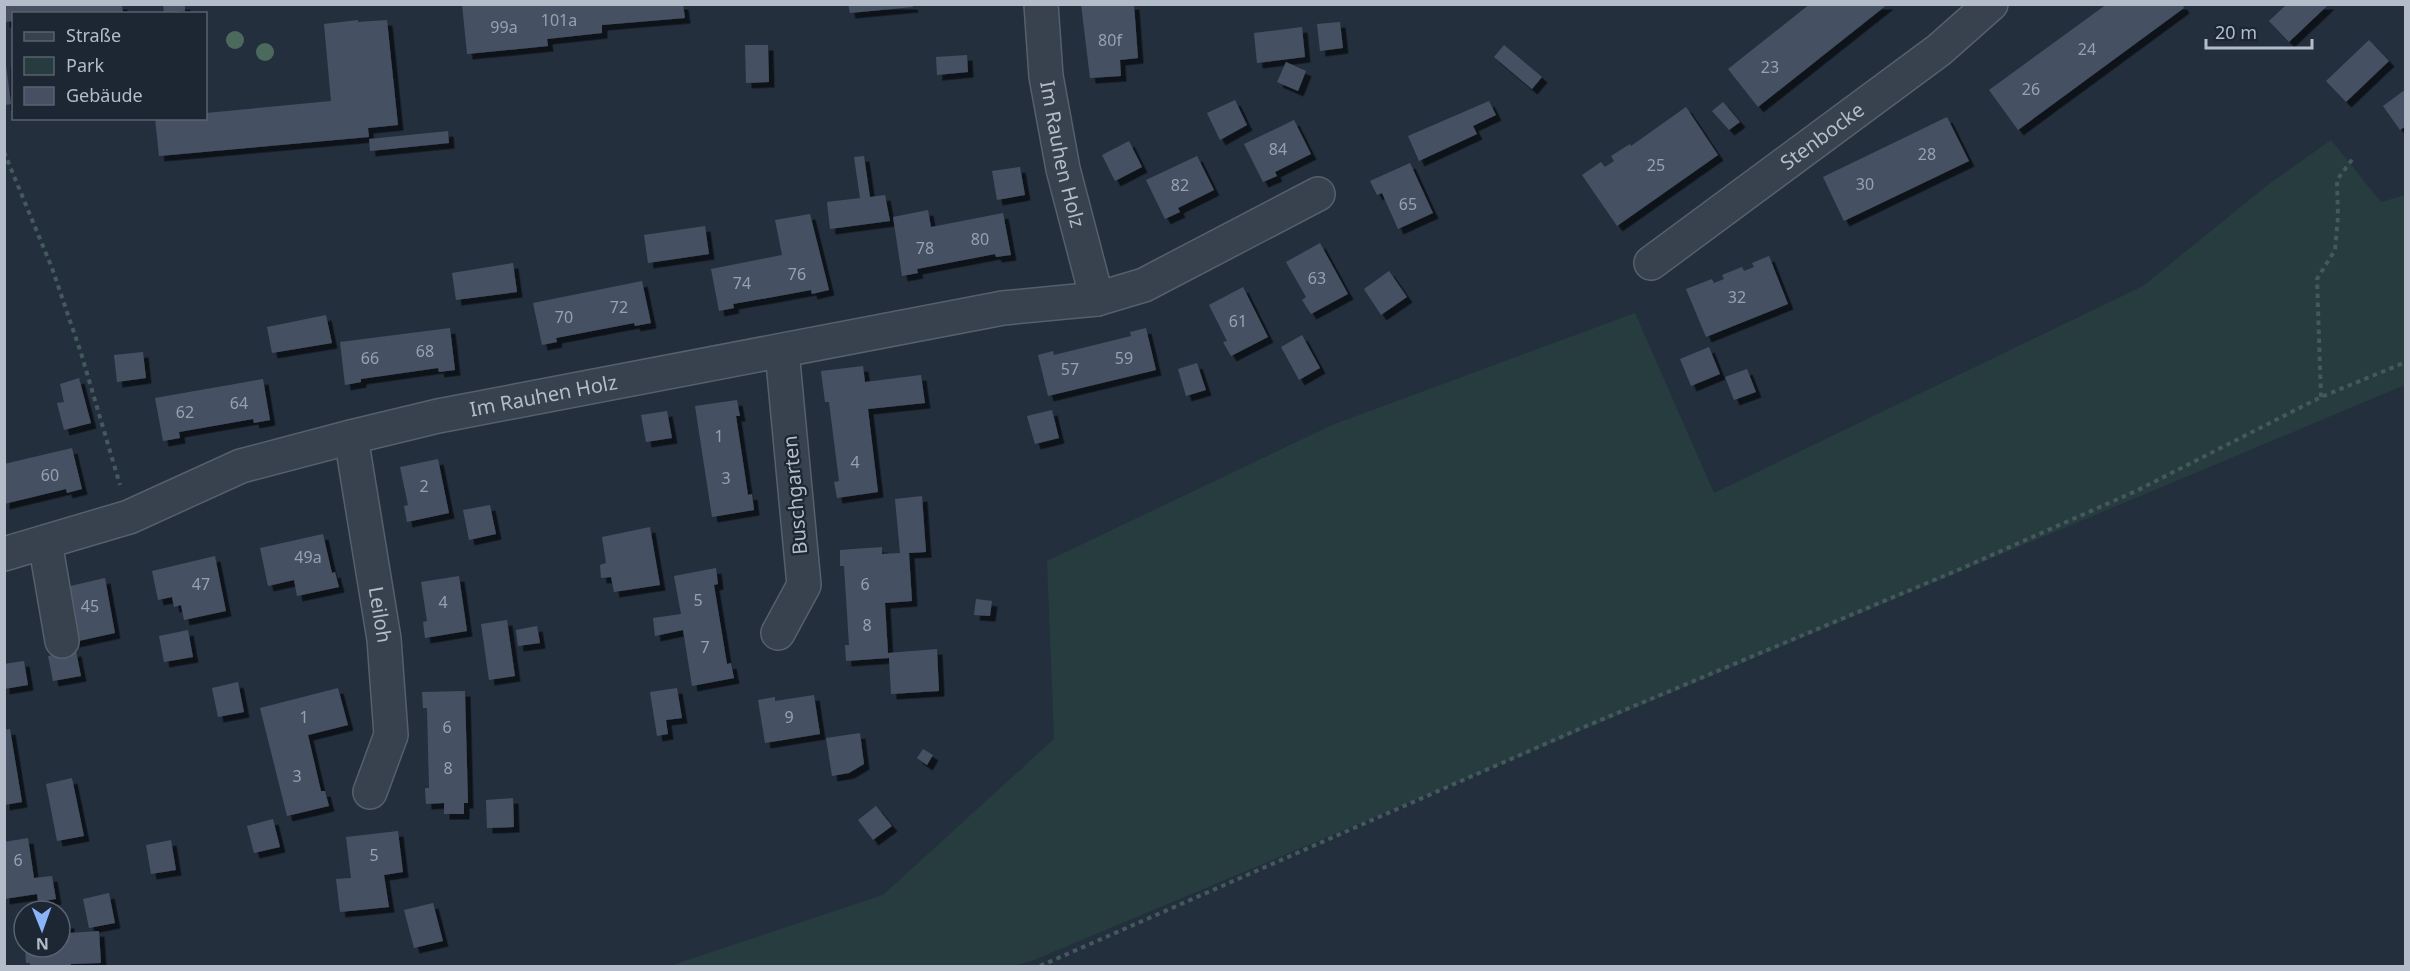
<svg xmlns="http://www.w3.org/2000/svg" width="2410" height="971" font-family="'Noto Sans',sans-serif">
<defs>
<filter id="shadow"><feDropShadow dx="5.5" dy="5.5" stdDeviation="0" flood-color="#0009"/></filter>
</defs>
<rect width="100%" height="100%" fill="#242f3e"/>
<path fill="#263c3f" d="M2331,140L2381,202L2405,195V385L1034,960L1014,966H670L883,895L1054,739L1047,561L1332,425L1635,313L1714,493L2143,286L2269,184Z"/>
<g fill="#455162" filter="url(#shadow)">
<path d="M4,4H122L123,14H14V21L4,22Z"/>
<path d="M163,4H185V11L164,13Z"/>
<path d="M462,4H683L685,18L602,25V33L547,39L548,46L467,54Z"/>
<path d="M848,4H912L913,7L850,13Z"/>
<path d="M1081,4H1134L1138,58L1120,60L1121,76L1090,78Z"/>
<path d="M1810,4H1888L1758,107L1728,69Z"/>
<path d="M2107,4H2182L2184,8L2018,130L1989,90Z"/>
<path d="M2287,4H2329L2289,42L2269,21Z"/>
<path d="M358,20V22L387,20L398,125L368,128L369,137L159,156L155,118H206V113L331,101L324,24Z"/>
<path d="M1340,22L1343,48L1320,51L1317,24Z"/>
<path d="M1302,27L1305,57L1257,63L1254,33Z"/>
<path d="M2369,40L2389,61L2346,102L2326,81Z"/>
<path d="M745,45H768L769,82L746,83Z"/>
<path d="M1504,45L1542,77L1532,89L1494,57Z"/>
<path d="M967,55L968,72L937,75L936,57Z"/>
<path d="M5,57L11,104L5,105Z"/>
<path d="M1286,62L1306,71L1298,91L1277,82Z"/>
<path d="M2406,89V126L2400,130L2383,106Z"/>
<path d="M1235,100L1247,125L1220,140L1207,113Z"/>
<path d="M1489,101L1496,115L1473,126L1477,134L1419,161L1408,136Z"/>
<path d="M1723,102L1740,122L1729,130L1712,111Z"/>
<path d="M1686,107L1718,155L1617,226L1582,175L1601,162L1605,167L1614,161L1611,156L1630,144L1631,146Z"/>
<path d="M1947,117L1969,161L1844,221L1823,177Z"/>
<path d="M1294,120L1311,154L1275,172L1277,176L1263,182L1244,144Z"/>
<path d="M448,131L449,143L370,151L369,139Z"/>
<path d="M1129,141L1142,167L1115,181L1102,155Z"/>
<path d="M864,156L870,197L885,195L890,221L830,229L827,202L860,198L854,157Z"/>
<path d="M1197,156L1214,190L1178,208L1180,212L1165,219L1146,180Z"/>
<path d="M1410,163L1433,213L1398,229L1382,193L1377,195L1370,181Z"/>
<path d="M1020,167L1025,195L997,200L992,171Z"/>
<path d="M928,210L931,227L1003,213L1011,255L996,257L995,254L917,269L918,273L902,276L893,217Z"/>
<path d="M810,214L829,290L812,294L811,290L773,297L733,304L734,308L719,311L711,269L782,255L775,220Z"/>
<path d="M705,226L709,254L648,263L644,235Z"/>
<path d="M1320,243L1348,294L1311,314L1302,300L1306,297L1286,262Z"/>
<path d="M1769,256L1788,304L1706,337L1686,289L1712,279L1714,283L1724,279L1722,275L1742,267L1744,271L1754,267L1752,263Z"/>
<path d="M513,263L517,292L456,300L452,273Z"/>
<path d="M1389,271L1407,297L1381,315L1364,289Z"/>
<path d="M642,281L651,323L635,326L634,323L556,338L557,342L542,345L533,303Z"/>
<path d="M1243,287L1268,337L1231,356L1223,342L1227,341L1209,305Z"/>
<path d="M326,315L332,343L272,353L267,327Z"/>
<path d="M450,328L455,370L439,372L438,368L361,379V382L345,385L340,342Z"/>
<path d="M1146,328L1156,370L1048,396L1038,355L1053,351L1054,355L1131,336L1130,332Z"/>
<path d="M1302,335L1320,368L1299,380L1281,347Z"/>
<path d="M1709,347L1720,374L1691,386L1680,359Z"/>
<path d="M143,352L146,378L117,382L114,355Z"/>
<path d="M1197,363L1206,390L1186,396L1178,369Z"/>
<path d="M863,366L865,382L921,375L925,403L868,409L878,492L837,498L834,482L839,481L834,442L829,402H825L821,371Z"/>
<path d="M1747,369L1756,392L1734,400L1725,377Z"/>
<path d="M79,378L91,423L64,430L57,403L64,402L60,384Z"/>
<path d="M263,379L270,420L254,423L253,419L179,432L180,438L163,441L155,398Z"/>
<path d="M737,400L740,416H736L742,455L748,495L752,494L754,510L712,517L695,406Z"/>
<path d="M1052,410L1059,438L1035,444L1027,416Z"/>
<path d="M667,411L672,438L646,442L641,415Z"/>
<path d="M72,448L82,489L67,493L66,489L4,504V464Z"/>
<path d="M438,459L449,513L407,522L404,506L408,505L400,467Z"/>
<path d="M922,496L926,552L909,553L912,601L885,603L888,653L937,649L939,691L891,694L889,658L846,661L845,645H849L844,566H840V550L882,547V554L900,553L895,499Z"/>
<path d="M490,505L496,534L469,540L463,510Z"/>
<path d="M650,527L660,585L614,592L611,577L601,578L600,565L606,563L602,537Z"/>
<path d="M323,534L332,573L335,572L339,587L297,596L294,580L268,586L260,548Z"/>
<path d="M215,556L226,611L184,620L181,605L174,607L172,597L158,600L152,571Z"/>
<path d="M716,568L718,584L714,585L727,664L731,663L734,678L692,686L683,630L655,636L653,618L681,614L674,576Z"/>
<path d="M459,576L467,631L425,638L423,622L427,621L421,582Z"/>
<path d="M105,578L115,633L74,642L66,587Z"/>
<path d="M976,599L992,601L990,616L974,615Z"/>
<path d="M507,620L515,676L489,680L481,624Z"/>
<path d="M537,626L540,643L518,646L516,630Z"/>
<path d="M188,630L193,657L164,662L159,636Z"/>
<path d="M76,651L81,676L53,681L48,656Z"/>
<path d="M24,661L28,685L4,689V664Z"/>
<path d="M238,682L244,712L218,717L212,688Z"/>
<path d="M338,688L348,725L308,735L321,791H325L329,806L287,816L260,708Z"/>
<path d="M677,688L682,718L666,720L668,734L657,736L650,692Z"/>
<path d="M465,691L468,803H464V814H444V803L426,804L425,788H429L427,708H423L422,692Z"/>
<path d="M814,695L820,734L765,743L758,700L775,697V701Z"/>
<path d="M10,729L22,802L4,805V730Z"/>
<path d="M860,733L864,764L849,773L832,776L826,738Z"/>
<path d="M923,749L933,755L927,765L917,758Z"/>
<path d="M72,778L84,836L57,841L46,784Z"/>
<path d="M513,798L514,827L487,828L486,800Z"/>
<path d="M876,806L892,826L873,840L858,820Z"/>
<path d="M273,819L280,847L254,853L247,826Z"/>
<path d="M398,831L403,872L384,875L389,907L340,912L336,879L351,878L346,837Z"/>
<path d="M28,838L34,878L52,876L56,899L38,902L37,894L4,899V842Z"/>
<path d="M171,840L176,870L151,874L146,845Z"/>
<path d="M109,893L115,923L89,928L83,899Z"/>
<path d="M433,903L443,941L414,948L404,910Z"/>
<path d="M60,923H69V933L99,931L101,963L71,964V966H30V963H26L25,947H60Z"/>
</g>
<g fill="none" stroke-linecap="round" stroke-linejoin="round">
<g stroke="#565f6c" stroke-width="36">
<g id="minor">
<path id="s1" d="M1041,4L1046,76L1063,169L1097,299"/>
<path id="s2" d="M1651,263L1939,50L1991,4"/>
<path id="s3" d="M351,437L384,639L391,735L370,792"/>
<path d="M45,542L62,641"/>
<path id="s4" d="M4,554L129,517L241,466L351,437L438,416L1003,308L1097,299L1144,285L1318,194"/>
<path d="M778,633L804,585L782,351"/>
</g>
</g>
<g stroke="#44595c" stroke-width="4" stroke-dasharray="4.5 4.5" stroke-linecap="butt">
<path d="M4,152L52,268L81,353L120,485"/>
<path d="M2321,397L2317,279L2335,250L2338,217L2337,180L2354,157"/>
<path d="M1040,966L1577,730L1958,570L2136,491L2321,397L2406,362"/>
</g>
<use href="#minor" stroke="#38414e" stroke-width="33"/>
</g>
<g fill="#4b6a5d">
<circle cx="235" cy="40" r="9"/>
<circle cx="265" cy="52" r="9"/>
</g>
<g text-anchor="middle" stroke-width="4.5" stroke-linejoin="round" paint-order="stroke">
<g font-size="16" fill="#98a1af">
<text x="559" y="26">101a</text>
<text x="504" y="33">99a</text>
<text x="1110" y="46">80f</text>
<text x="2087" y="55">24</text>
<text x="1770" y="73">23</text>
<text x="2031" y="95">26</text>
<text x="1278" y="155">84</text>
<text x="1927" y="160">28</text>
<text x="1656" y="171">25</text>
<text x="1865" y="190">30</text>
<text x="1180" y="191">82</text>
<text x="1408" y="210">65</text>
<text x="980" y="245">80</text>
<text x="925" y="254">78</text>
<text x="797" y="280">76</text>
<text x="1317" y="284">63</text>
<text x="742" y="289">74</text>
<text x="1737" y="303">32</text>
<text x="619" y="313">72</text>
<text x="564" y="323">70</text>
<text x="1238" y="327">61</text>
<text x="425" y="357">68</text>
<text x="370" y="364">66</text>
<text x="1124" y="364">59</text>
<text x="1070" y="375">57</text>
<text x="239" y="409">64</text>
<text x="185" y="418">62</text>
<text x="719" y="442">1</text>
<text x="855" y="468">4</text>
<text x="50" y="481">60</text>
<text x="726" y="484">3</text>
<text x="424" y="492">2</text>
<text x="308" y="563">49a</text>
<text x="201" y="590">47</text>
<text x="865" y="590">6</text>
<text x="698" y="606">5</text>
<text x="443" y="608">4</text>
<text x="90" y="612">45</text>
<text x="867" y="631">8</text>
<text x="705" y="653">7</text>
<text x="304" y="723">1</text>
<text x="789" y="723">9</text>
<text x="447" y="733">6</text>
<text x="448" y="774">8</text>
<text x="297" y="782">3</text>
<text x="374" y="861">5</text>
<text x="18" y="866">6</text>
</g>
<g font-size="20" fill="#b4bcc9" stroke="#1d2633">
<text dy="7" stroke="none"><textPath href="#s2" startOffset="213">Stenbocke</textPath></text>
<text dy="7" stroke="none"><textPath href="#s1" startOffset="152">Im Rauhen Holz</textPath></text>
<text dy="7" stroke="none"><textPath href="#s4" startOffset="564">Im Rauhen Holz</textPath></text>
<text transform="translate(795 495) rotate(-95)" y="7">Buschgarten</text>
<text dy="7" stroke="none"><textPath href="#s3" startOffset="180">Leiloh</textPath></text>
</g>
</g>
<rect width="2410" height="971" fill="none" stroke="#b4bcc9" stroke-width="12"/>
<rect x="12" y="12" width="195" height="108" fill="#1d2633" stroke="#59626f" stroke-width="1.5"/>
<rect x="24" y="32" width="30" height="9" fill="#38414e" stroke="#59626f" stroke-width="1.5"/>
<text x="66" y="42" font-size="18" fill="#b4bcc9">Straße</text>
<rect x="24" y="57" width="30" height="18" fill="#263c3f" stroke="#59626f" stroke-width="1.5"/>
<text x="66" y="72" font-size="18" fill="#b4bcc9">Park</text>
<rect x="24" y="87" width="30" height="18" fill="#455162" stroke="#59626f" stroke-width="1.5"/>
<text x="66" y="102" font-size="18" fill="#b4bcc9">Gebäude</text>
<g transform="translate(42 929) rotate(179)"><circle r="28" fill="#1d2633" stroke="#59626f" stroke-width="1.5"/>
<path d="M0-4.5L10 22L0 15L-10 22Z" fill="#8ab4f8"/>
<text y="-9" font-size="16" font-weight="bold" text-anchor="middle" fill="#b4bcc9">N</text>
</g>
<path d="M2206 39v9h106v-9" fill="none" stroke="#b4bcc9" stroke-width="3"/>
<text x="2215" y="39" font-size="18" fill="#b4bcc9" stroke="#1d2633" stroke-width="4.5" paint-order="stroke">20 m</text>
</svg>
